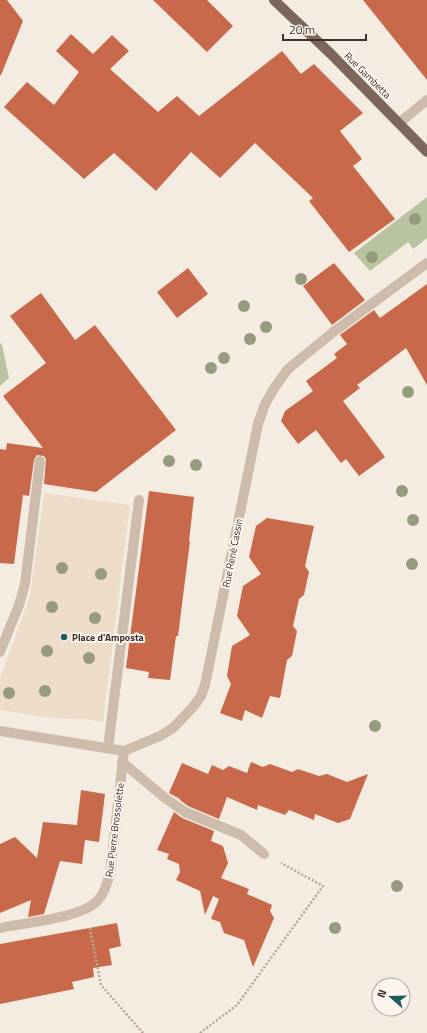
<svg xmlns="http://www.w3.org/2000/svg" width="427" height="1033" font-family="'Titillium Web',sans-serif">
<rect width="100%" height="100%" fill="#f4ebe1"/>
<g fill="#b8c4a0">
<path d="M427,197V238L413,249L408,242L370,271L354,253Z"/>
<path d="M0,343L2,345L9,378L0,386Z"/>
</g>
<path fill="#ecdcc8" d="M44,493L130,505L103,722L83,719L53,718L0,710V678L30,596Z"/>
<g fill="#c8694b">
<path d="M0,0H7L23,21L1,75H0Z"/>
<path d="M153,0H207L233,26L207,52Z"/>
<path d="M363,0H427V80Z"/>
<path d="M71,34L93,54L112,35L129,51L110,69L158,112L177,96L199,116L282,51L301,74L314,64L363,113L340,131L362,159L353,166L395,219L349,252L309,201L313,198L255,143L220,178L191,152L156,191L114,153L84,179L4,107L27,82L54,105L79,72L56,51Z"/>
<path d="M334,263L365,300L332,325L303,286Z"/>
<path d="M188,268L208,294L177,318L157,292Z"/>
<path d="M427,284V385L406,348L357,385L360,388L343,401L385,457L359,476L346,459L341,463L316,430L298,444L281,421L285,411L313,391L306,381L337,358L334,354L347,344L340,335L374,310L380,318Z"/>
<path d="M41,293L75,340L95,325L176,430L96,492L44,484L46,459L44,456L37,455L34,460L29,496L23,495L14,564L0,563V449L6,450L7,443L43,448L3,396L46,363L10,316Z"/>
<path d="M149,491L194,497L189,541H190L178,636H176L170,680L148,678L149,672L126,668Z"/>
<path d="M267,518L314,526L305,566L309,572L304,595L299,599L293,626L297,631L292,656L287,660L280,698L270,696L262,718L245,710L242,721L220,713L231,684L227,676L232,646L250,635L237,616L243,586L261,574L249,557L256,526Z"/>
<path d="M251,762L263,767L270,764L292,772L298,769L319,776L327,774L347,782L368,774L350,819L338,823L315,814L314,820L289,810L285,815L258,805L257,810L227,797L219,819L188,806L180,800V799L169,793L182,763L208,774L212,765L223,770L229,766L247,773Z"/>
<path d="M81,790L105,794L99,842L85,840L82,864L60,861L44,914L28,917L31,900L0,913V844L15,837L37,858L43,822L77,825Z"/>
<path d="M174,812L182,818L214,831L211,841L223,846L228,863L221,878L249,889L247,894L272,905L270,911L274,918L253,967L244,940L224,933L220,922L211,919L219,899L213,896L205,915L200,891L176,880L180,872L179,864L167,859L169,854L157,850Z"/>
<path d="M117,923L121,946L109,949L112,965L93,968L94,977L72,982L74,989L0,1004V944Z"/>
</g>
<g fill="none" stroke-linecap="round" stroke-linejoin="round">
<g stroke="#b9a596" stroke-width="2.5" stroke-dasharray="2 2" stroke-linecap="butt">
<path d="M90,928L101,985L143,1033"/>
<path d="M200,1033L237,1005L323,886L281,863"/>
</g>
<g stroke="#cdbbac" stroke-width="10">
<path d="M399,123L427,100"/>
<path d="M0,652L19,605L25,584L40,461"/>
<path d="M0,731L124,751L160,736L173,728L193,707L201,696L205,685L258,424L265,404L275,387L288,369L332,333L427,263"/>
<path d="M108,748L139,500"/>
<path d="M122,762L165,798L185,812L241,835L264,854"/>
<path d="M0,928C24,923 78,918 95,903C104,896 107,883 110,873L124,751"/>
</g>
<path stroke="#7d675c" stroke-width="10" d="M274,0L332,55L427,152"/>
</g>
<g fill="#969b7f">
<circle cx="415" cy="219" r="6"/>
<circle cx="372" cy="257" r="6"/>
<circle cx="301" cy="279" r="6"/>
<circle cx="244" cy="306" r="6"/>
<circle cx="266" cy="327" r="6"/>
<circle cx="250" cy="339" r="6"/>
<circle cx="224" cy="358" r="6"/>
<circle cx="211" cy="368" r="6"/>
<circle cx="408" cy="392" r="6"/>
<circle cx="169" cy="461" r="6"/>
<circle cx="196" cy="465" r="6"/>
<circle cx="402" cy="491" r="6"/>
<circle cx="413" cy="520" r="6"/>
<circle cx="412" cy="564" r="6"/>
<circle cx="62" cy="568" r="6"/>
<circle cx="101" cy="574" r="6"/>
<circle cx="52" cy="607" r="6"/>
<circle cx="95" cy="618" r="6"/>
<circle cx="47" cy="651" r="6"/>
<circle cx="89" cy="658" r="6"/>
<circle cx="45" cy="691" r="6"/>
<circle cx="9" cy="693" r="6"/>
<circle cx="375" cy="726" r="6"/>
<circle cx="397" cy="886" r="6"/>
<circle cx="335" cy="928" r="6"/>
</g>
<circle fill="#1f5a5e" stroke="#fbf5ee" stroke-width="1.5" cx="64" cy="637" r="4"/>
<g text-anchor="middle" stroke-width="4" stroke-linejoin="round" paint-order="stroke">
<g font-size="10" fill="#3b302b" stroke="#fbf5ee">
<text transform="translate(368 75) rotate(45)" y="4">Rue Gambetta</text>
<text transform="translate(232 553) rotate(-79)" y="4">Rue René Cassin</text>
<text transform="translate(114 830) rotate(-83)" y="4">Rue Pierre Brossolette</text>
</g>
<g font-size="10" font-weight="bold" fill="#3b302b" stroke="#fbf5ee" text-anchor="start">
<text x="72" y="641">Place d'Amposta</text>
</g>
</g>
<g transform="translate(391 997) rotate(290)"><circle r="19" fill="#fbf5ee" stroke="#aea6a0"/>
<path d="M0-3L7 15L0 10L-7 15Z" fill="#1f5a5e"/>
<text y="-6" font-size="11" font-weight="bold" text-anchor="middle" fill="#3b302b">N</text>
</g>
<path d="M283 34v6h83v-6" fill="none" stroke="#3b302b" stroke-width="2"/>
<text x="289" y="34" font-size="12" fill="#3b302b" stroke="#fbf5ee" stroke-width="3" paint-order="stroke">20 m</text>
</svg>
